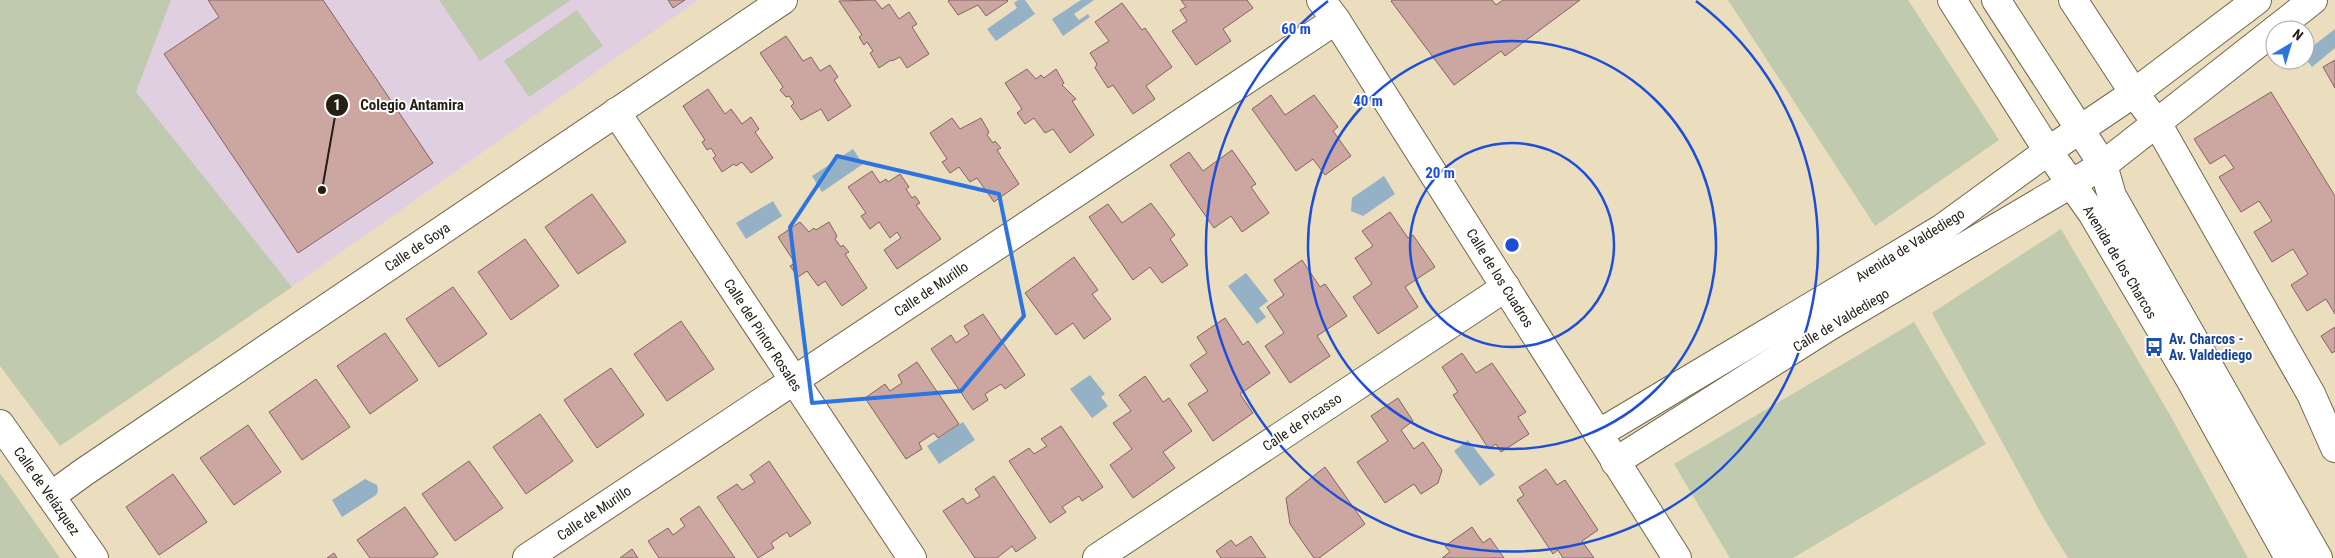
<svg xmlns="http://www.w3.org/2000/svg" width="2335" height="558" font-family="'Roboto Condensed',sans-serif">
<rect width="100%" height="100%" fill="#ebdebf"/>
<path fill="#e0cfe0" d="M171,0H698L292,287L135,92Z"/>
<g fill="#bfcaae">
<path d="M0,0H171L136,92L292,287L60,446L0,366Z"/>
<path d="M439,0H571L480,61Z"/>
<path d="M1728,0H1908L1999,140L1875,226Z"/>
<path d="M577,10L603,46L529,97L504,61Z"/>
<path d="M2061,229L2170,415L2248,558H2068L2044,519L1932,313Z"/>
<path d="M1914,322L1986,444L1793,558H1730L1674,464Z"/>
<path d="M0,474L5,480L60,558H0Z"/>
</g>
<g fill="#95b1c6">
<path d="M1018,0H1025L1035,14L996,41L987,29L1017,8L1014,3Z"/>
<path d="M1081,0H1094L1074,14L1079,20L1088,14L1090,17L1063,36L1052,19Z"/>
<path d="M2335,29V48L2312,67L2305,58V52Z"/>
<path d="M853,149L863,164L822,192L812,176Z"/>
<path d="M1384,176L1395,194L1363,216L1351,211L1352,198Z"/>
<path d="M773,201L782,216L746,239L736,223Z"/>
<path d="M1246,273L1268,301L1259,308L1266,317L1257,324L1228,286Z"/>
<path d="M1090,375L1105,394L1101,397L1108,406L1092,418L1070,389Z"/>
<path d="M963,422L975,440L939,464L927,446Z"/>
<path d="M1468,440L1495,475L1480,486L1454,451Z"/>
<path d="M365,479L377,485L378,491L376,495L342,517L332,500Z"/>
</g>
<g fill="#cca7a2" stroke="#84635f">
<path d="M208,0H323L433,163L298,253L164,54L219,17Z"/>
<path d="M668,0H685L673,8Z"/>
<path d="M875,0L882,9L889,4L899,19L909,12L917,24L912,27L929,54L907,68L900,57L892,61L891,60L879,68L870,53L873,51L867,42L864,45L859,37L862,35L839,1Z"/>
<path d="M950,0H1007L1008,1L986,16L978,5L958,15L948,1Z"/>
<path d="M1181,0H1247L1253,8L1223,29L1231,41L1196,65L1172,31L1187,21L1180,10L1186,7Z"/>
<path d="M1393,0H1492L1496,5L1503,0H1580L1505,56L1501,51L1454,85L1391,1Z"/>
<path d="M1122,3L1142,30L1145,28L1172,67L1146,86L1155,99L1133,114L1113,85L1108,88L1095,68L1097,64L1090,53L1109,41L1095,22Z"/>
<path d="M786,36L803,61L811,57L820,71L830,65L838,77L834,80L851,106L828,121L821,109L801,120L791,106L794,103L789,96L786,97L780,90L783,87L760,53Z"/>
<path d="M2335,60V88L2323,67Z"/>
<path d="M1027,69L1036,79L1041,75L1044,78L1056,69L1064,83L1062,85L1076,99L1072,101L1094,135L1070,153L1053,129L1045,133L1034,118L1025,124L1017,113L1022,109L1005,83Z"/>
<path d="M708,89L725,114L731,109L742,124L751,117L759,129L755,132L773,158L751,173L742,162L736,166L734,164L722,172L713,158L716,156L711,148L707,150L702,142L705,140L683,106Z"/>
<path d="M2271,92L2335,196V314L2326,299L2307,311L2291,285L2308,274L2293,249L2272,262L2254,232L2272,221L2259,201L2241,212L2219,177L2234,168L2225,155L2210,164L2194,139Z"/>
<path d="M1271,95L1285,115L1314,95L1338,127L1333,131L1351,156L1325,175L1313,159L1296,171L1252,109Z"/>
<path d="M952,118L960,129L981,118L989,132L987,135L993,143L995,141L1001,148L997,150L1019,184L994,202L977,178L970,182L959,167L950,173L942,162L947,159L930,133Z"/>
<path d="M1232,150L1256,184L1251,187L1269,213L1242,232L1231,216L1214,228L1170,165L1189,152L1203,171Z"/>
<path d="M872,171L880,183L886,179L888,182L900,174L909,187L906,189L912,198L915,196L920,203L916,205L941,239L897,269L884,250L901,238L897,232L890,238L879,222L870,229L861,216L866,213L848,187Z"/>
<path d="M592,194L626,242L578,274L545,227Z"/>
<path d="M1151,203L1175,235L1170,239L1188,265L1162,283L1150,267L1133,280L1089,217L1108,204L1122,223Z"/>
<path d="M1390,212L1408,238L1413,235L1435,267L1405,287L1418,307L1378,334L1353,297L1372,284L1355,258L1373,246L1362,231Z"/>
<path d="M800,222L809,232L814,228L816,230L829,222L837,236L835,239L841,247L843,245L849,252L845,254L867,288L842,306L825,281L818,286L807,271L798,277L790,266L795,263L778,237Z"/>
<path d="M525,239L559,286L511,320L478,272Z"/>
<path d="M1074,257L1098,290L1092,294L1111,319L1084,339L1073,323L1056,335L1025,293Z"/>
<path d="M1302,260L1320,287L1325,284L1347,316L1317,336L1330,356L1290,383L1265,346L1284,333L1267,307L1284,295L1274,280Z"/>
<path d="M453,287L487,334L439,367L406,319Z"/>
<path d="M983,314L1025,375L1005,389L1001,384L985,394L988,400L973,410L931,349L951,335L956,343L969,334L964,326Z"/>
<path d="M1225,318L1243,345L1248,341L1270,373L1240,394L1253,413L1213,441L1188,404L1208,391L1190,365L1207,353L1197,337Z"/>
<path d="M681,321L714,369L667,401L634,354Z"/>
<path d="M2335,327V351L2332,353L2321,336Z"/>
<path d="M385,333L418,380L370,414L337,366Z"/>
<path d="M1462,353L1476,373L1492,363L1526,412L1518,417L1529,434L1501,452L1496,444L1489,449L1453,395L1458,392L1442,367Z"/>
<path d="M917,362L959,424L938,438L934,433L919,443L922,449L906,459L865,398L885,384L890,391L902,383L898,375Z"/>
<path d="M611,368L644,415L597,448L564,400Z"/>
<path d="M1145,376L1163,402L1169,398L1192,431L1163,452L1175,468L1133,498L1110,465L1132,449L1113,423L1131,411L1119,395Z"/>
<path d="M316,379L350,427L302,460L269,412Z"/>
<path d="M1398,398L1413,421L1401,430L1414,449L1423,442L1442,470L1438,483L1421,494L1414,484L1385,503L1357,462L1388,441L1371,416Z"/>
<path d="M540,414L573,461L526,494L493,447Z"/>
<path d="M248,425L281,472L234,505L200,458Z"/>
<path d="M1061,426L1103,487L1082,501L1079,496L1062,507L1066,512L1050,523L1009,461L1029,448L1034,454L1047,446L1041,439Z"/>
<path d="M469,461L503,508L455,541L422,494Z"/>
<path d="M769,461L811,523L790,537L787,532L771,543L774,548L758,558L717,497L737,484L742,490L755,482L750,475Z"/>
<path d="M1325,467L1365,524L1319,558H1314L1290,524L1286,498Z"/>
<path d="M1546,469L1557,485L1565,480L1598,530L1582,541L1594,558H1563L1558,550L1553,554L1517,500L1524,495L1519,487Z"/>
<path d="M173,474L207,522L159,555L126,507Z"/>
<path d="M994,476L1036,538L1016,552L1012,546L997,558H975L943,511L963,498L967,504L980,496L975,489Z"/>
<path d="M699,506L735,558H659L648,541L668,528L673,535L685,526L680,519Z"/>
<path d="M405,507L438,554L432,558H370L357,540Z"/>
<path d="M1472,527L1483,543L1490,538L1504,558H1442L1450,552L1445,546Z"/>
<path d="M1251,536L1266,558H1221L1216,551L1231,540L1236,546Z"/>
<path d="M632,549L638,558H620Z"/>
<path d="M334,553L337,558H327Z"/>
</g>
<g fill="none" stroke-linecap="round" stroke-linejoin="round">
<g stroke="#72674b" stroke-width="30">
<g id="minor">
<path d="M1321,0L1336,20L1677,558"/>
<path d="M2073,0L2134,93L2157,123L2311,394L2335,448"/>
<path d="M2275,30L2313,0"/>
<path d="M616,112L912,558"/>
<path d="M0,424L94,558"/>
<path d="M1598,434L1941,229L2048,151L2134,93L2257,0"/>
<path d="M1615,462L1828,327L2103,165L2275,30"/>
<path d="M51,496L84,472L783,0"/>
<path d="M527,558L1336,20"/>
<path d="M1097,558L1506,287"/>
</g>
</g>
<g stroke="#72674b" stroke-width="30">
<g id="tertiary">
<path d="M1952,0L2048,151L2092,213L2191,381L2289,558"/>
<path d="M1996,0L2103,165L2112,196L2318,558"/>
</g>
</g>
<use href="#minor" stroke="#fff" stroke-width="28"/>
<use href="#tertiary" stroke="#fff" stroke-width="28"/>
</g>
<path fill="none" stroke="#2e74e1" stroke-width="4" stroke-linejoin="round" d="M837,156L999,194L1024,316L961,391L812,403L790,227Z"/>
<g fill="none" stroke="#1d4ed8" stroke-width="2.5">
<circle cx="1512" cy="245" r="102"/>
<circle cx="1512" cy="245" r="204"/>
<path d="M1696 1A306 306 0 1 1 1328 1"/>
</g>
<defs>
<g id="bus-bare" transform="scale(1.5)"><path d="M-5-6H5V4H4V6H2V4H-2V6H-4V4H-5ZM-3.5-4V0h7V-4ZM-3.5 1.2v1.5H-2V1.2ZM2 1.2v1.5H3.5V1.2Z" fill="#1a4fb4" stroke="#fff" stroke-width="2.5" paint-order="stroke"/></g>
</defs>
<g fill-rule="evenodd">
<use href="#bus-bare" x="2154" y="347"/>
</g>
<g text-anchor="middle" stroke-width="4" stroke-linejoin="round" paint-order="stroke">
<g font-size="14" fill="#252015" stroke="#fff">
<text transform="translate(1910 245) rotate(-32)" y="5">Avenida de Valdediego</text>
<text transform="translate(417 247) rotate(-34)" y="5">Calle de Goya</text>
<text transform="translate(2120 262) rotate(59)" y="5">Avenida de los Charcos</text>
<text transform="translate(1500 278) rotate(58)" y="5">Calle de los Cuadros</text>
<text transform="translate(931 289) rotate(-34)" y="5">Calle de Murillo</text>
<text transform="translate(1841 320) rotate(-31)" y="5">Calle de Valdediego</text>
<text transform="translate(763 335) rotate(57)" y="5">Calle del Pintor Rosales</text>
<text transform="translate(1302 422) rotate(-34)" y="5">Calle de Picasso</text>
<text transform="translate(47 491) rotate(55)" y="5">Calle de Velázquez</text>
<text transform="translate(594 513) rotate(-34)" y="5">Calle de Murillo</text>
</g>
<g font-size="14" font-weight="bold" fill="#164399" stroke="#fff" text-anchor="start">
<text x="2169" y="344">Av. Charcos -<tspan x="2169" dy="16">Av. Valdediego</tspan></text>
</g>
</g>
<circle cx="1512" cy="245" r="8" fill="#1d4ed8" stroke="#fff" stroke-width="2.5"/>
<g font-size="15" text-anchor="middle" font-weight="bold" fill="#1d4ed8" stroke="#fff" stroke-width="4" stroke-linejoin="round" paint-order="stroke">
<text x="1296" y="34">60 m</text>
<text x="1368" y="106">40 m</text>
<text x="1440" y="178">20 m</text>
</g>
<path fill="none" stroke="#252015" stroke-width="2" d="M322 190L337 105"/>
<g fill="#252015" stroke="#fff" stroke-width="2">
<circle cx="322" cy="190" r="5"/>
<circle cx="337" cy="105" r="12"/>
</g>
<g font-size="15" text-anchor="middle" font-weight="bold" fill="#fff">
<text x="337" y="110">1</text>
</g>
<g font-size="15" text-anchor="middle" font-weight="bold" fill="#252015" stroke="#fff" stroke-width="4" stroke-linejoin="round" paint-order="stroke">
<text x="412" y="110">Colegio Antamira</text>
</g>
<g transform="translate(2290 45) rotate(38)"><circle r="24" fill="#ffffff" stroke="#a8a6a1"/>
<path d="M0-4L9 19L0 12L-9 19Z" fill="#2e74e1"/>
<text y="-8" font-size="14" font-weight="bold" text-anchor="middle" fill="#252015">N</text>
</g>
</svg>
